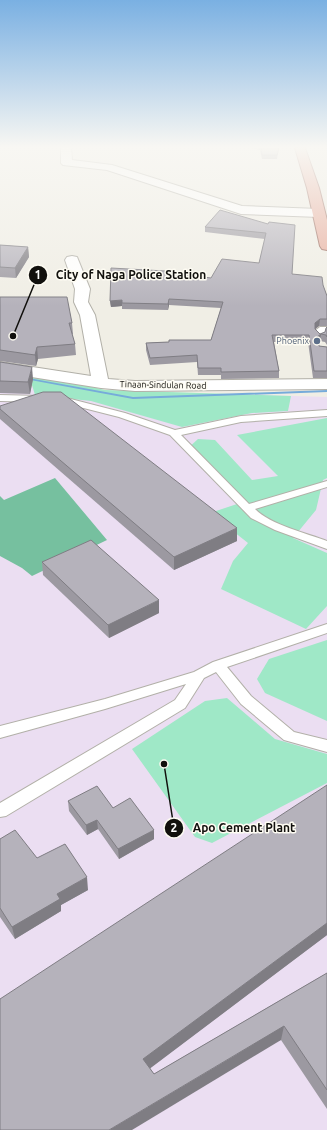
<svg xmlns="http://www.w3.org/2000/svg" width="327" height="1130" font-family="Ubuntu,sans-serif">
<rect width="100%" height="100%" fill="#f0eee5"/>
<path fill="#ebdef2" d="M0,384L56,389L327,397V1130H0Z"/>
<g fill="#9fe8c7">
<path d="M29,375L71,382L105,390L291,396L288,411L252,413L182,427L91,401L35,395Z"/>
<path d="M327,418V478L323,480L316,510L293,538L327,553V606L306,629L221,589L233,561L248,543L210,513L246,501L185,451L198,439L215,440L252,480L278,476L237,435Z"/>
<path d="M327,640V721L265,693L257,679L269,659Z"/>
<path d="M227,698L275,739L327,754V783L212,843L195,837L132,749L205,701Z"/>
</g>
<path fill="#76c09f" d="M55,478L107,540L32,576L22,568L0,556V496L4,500Z"/>
<g fill="none" stroke-linecap="round" stroke-linejoin="round">
<path fill="#76abda" fill-rule="evenodd" d="M23,377L133,397L327,390V392L133,399L25,379L23,378Z"/>
<g stroke="#b2b0a8" stroke-width="2">
<g id="service">
<path d="M320,327H327V333H324L323,338L320,339L316,336V330Z"/>
<path d="M0,395L41,396L46,399L41,402L0,401Z"/>
<path d="M59,396L125,413L175,430L241,416L327,410V416L241,422L181,435L249,504L327,481V487L255,509C271,525 306,533 327,541V549L275,530L251,518L170,435L119,417L56,401L54,399Z"/>
<path d="M327,624V633L227,667L251,696L294,732L327,740V752L284,740L241,704L216,672L204,678L185,708L6,816L0,817V803L175,700L186,684L105,709L0,738V726L105,699L194,672L213,662Z"/>
</g>
</g>
<g stroke="#b2b0a8" stroke-width="2">
<g id="minor">
<path d="M61,148H71L72,160L112,165L242,206L319,209L323,210L325,213L323,216L319,217L241,214L107,170L63,165L61,163Z"/>
<path d="M72,256L77,257L90,289L88,302L95,315L108,379L135,381L327,379V389L135,391L101,388L0,372V362L91,376L80,315L74,302L75,289L65,260L67,257Z"/>
</g>
</g>
<g stroke="#9a695c" stroke-width="2">
<path id="trunk" d="M295,148H305L319,188L327,220V250L322,249L320,246L307,188Z"/>
</g>
<use href="#service" fill="#fff" fill-rule="evenodd"/>
<use href="#minor" fill="#fff" fill-rule="evenodd"/>
<use href="#trunk" fill="#e8ae9e" fill-rule="evenodd"/>
</g>
<g fill="#9c99a1">
<path d="M252,148H279L277,159H262L260,150Z"/>
<path d="M268,224L292,274L323,285L327,296V326H319L315,329L320,334L325,332L327,327V345L325,342L320,341L318,342L319,346L327,347V378H313L308,342H274L279,371V378L221,379V375H198L197,362L150,365L146,350V343L211,340L221,308L169,305L168,310L122,309V306L111,307L110,301L165,271V272L211,278L259,263L265,239L205,232V227Z"/>
<path d="M0,245L28,247L29,257L16,278L0,277Z"/>
<path d="M0,297L72,323L73,334H72L75,344L76,355L38,359L36,366L0,361Z"/>
<path d="M0,362L33,379L30,394L0,393Z"/>
<path d="M0,406L237,541L174,570L0,419Z"/>
<path d="M42,562L159,613L109,638L43,575Z"/>
<path d="M327,785V935L150,1068L154,1074L327,973V1109L281,1040L0,1130Z"/>
<path d="M68,801L113,808L154,839L119,859L98,829L87,835L69,811Z"/>
<path d="M0,839L37,858L88,890L61,905V911L15,939L0,917Z"/>
</g>
<g fill="#7f7d83">
<path d="M28,247L29,257L16,278L15,268Z"/>
<path d="M169,299V305L168,310V304Z"/>
<path d="M122,300V306L111,307L110,301Z"/>
<path d="M320,319L319,326L314,330L315,323Z"/>
<path d="M321,334L320,341L316,344L317,337Z"/>
<path d="M37,347L38,359L36,366L35,355Z"/>
<path d="M32,367L33,379L30,394L28,382Z"/>
<path d="M237,528V541L174,570V557Z"/>
<path d="M159,600V613L109,638L108,625Z"/>
<path d="M97,820L98,829L87,835L86,825Z"/>
<path d="M154,830V839L119,859L118,849Z"/>
<path d="M87,877L88,890L61,905V911L15,939L12,927L57,894Z"/>
<path d="M327,923V935L144,1073L143,1059Z"/>
<path d="M284,1026L281,1040L132,1130H109Z"/>
</g>
<g fill="#b5b2bb" stroke="#7f7d83">
<path d="M261,148H279L277,155H262Z"/>
<path d="M220,210L268,224L269,222L295,225L292,274L322,277L323,285L327,296V319H320L315,323V329L320,334L325,332L326,328L327,327V337L326,335L321,334L317,337L319,346L327,347V371H314L309,335H272L279,371L221,372V368H198L197,355L150,358L146,343L169,342V340H211L223,302L169,299L168,304L122,303V300L110,301L111,268L165,271V272L211,278L222,259L259,263L266,233L205,227Z"/>
<path d="M0,245L28,247L15,268L0,267Z"/>
<path d="M0,297H67L72,323H69L75,344L37,347L35,355L0,350Z"/>
<path d="M0,362L32,367L28,382L0,381Z"/>
<path d="M43,392H61L237,528L174,557L0,409V406Z"/>
<path d="M91,540L159,600L108,625L42,562Z"/>
<path d="M327,785V923L143,1059L154,1074L327,973V1090L284,1026L109,1130H0V999Z"/>
<path d="M97,786L113,808L130,798L154,830L118,849L97,820L86,825L68,801Z"/>
<path d="M15,830L37,858L65,844L87,877L57,894L60,899L12,927L0,908V839Z"/>
</g>
<linearGradient id="sky" x2="0" y2="1"><stop stop-color="#7ab0e2"/><stop offset="0.48" stop-color="#f8f7f3"/><stop offset="1" stop-color="#f8f7f3" stop-opacity="0"/></linearGradient>
<rect width="327" height="306" fill="url(#sky)"/>
<circle fill="#5c6f8a" stroke="#fdfbf2" stroke-width="1.5" cx="317" cy="341" r="4"/>
<g text-anchor="middle" stroke-width="3" stroke-linejoin="round" paint-order="stroke">
<g font-size="9" fill="#4e5e75" stroke="#fdfbf2" text-anchor="end">
<text x="309" y="344">Phoenix</text>
</g>
<g font-size="9" fill="#11100d" stroke="#fdfbf2">
<text transform="translate(163 385) rotate(1)" y="3">Tinaan-Sindulan Road</text>
</g>
</g>
<path fill="none" stroke="#11100d" stroke-width="1.5" d="M13 336L38 275M164 764L174 828"/>
<g fill="#11100d" stroke="#fdfbf2" stroke-width="1.5">
<circle cx="13" cy="336" r="4"/>
<circle cx="164" cy="764" r="4"/>
<circle cx="38" cy="275" r="10"/>
<circle cx="174" cy="828" r="10"/>
</g>
<g font-size="12" text-anchor="middle" font-weight="bold" fill="#fff">
<text x="38" y="279">1</text>
<text x="174" y="832">2</text>
</g>
<g font-size="12" text-anchor="middle" font-weight="bold" fill="#11100d" stroke="#fdfbf2" stroke-width="3" stroke-linejoin="round" paint-order="stroke">
<text x="131" y="279">City of Naga Police Station</text>
<text x="244" y="832">Apo Cement Plant</text>
</g>
</svg>
